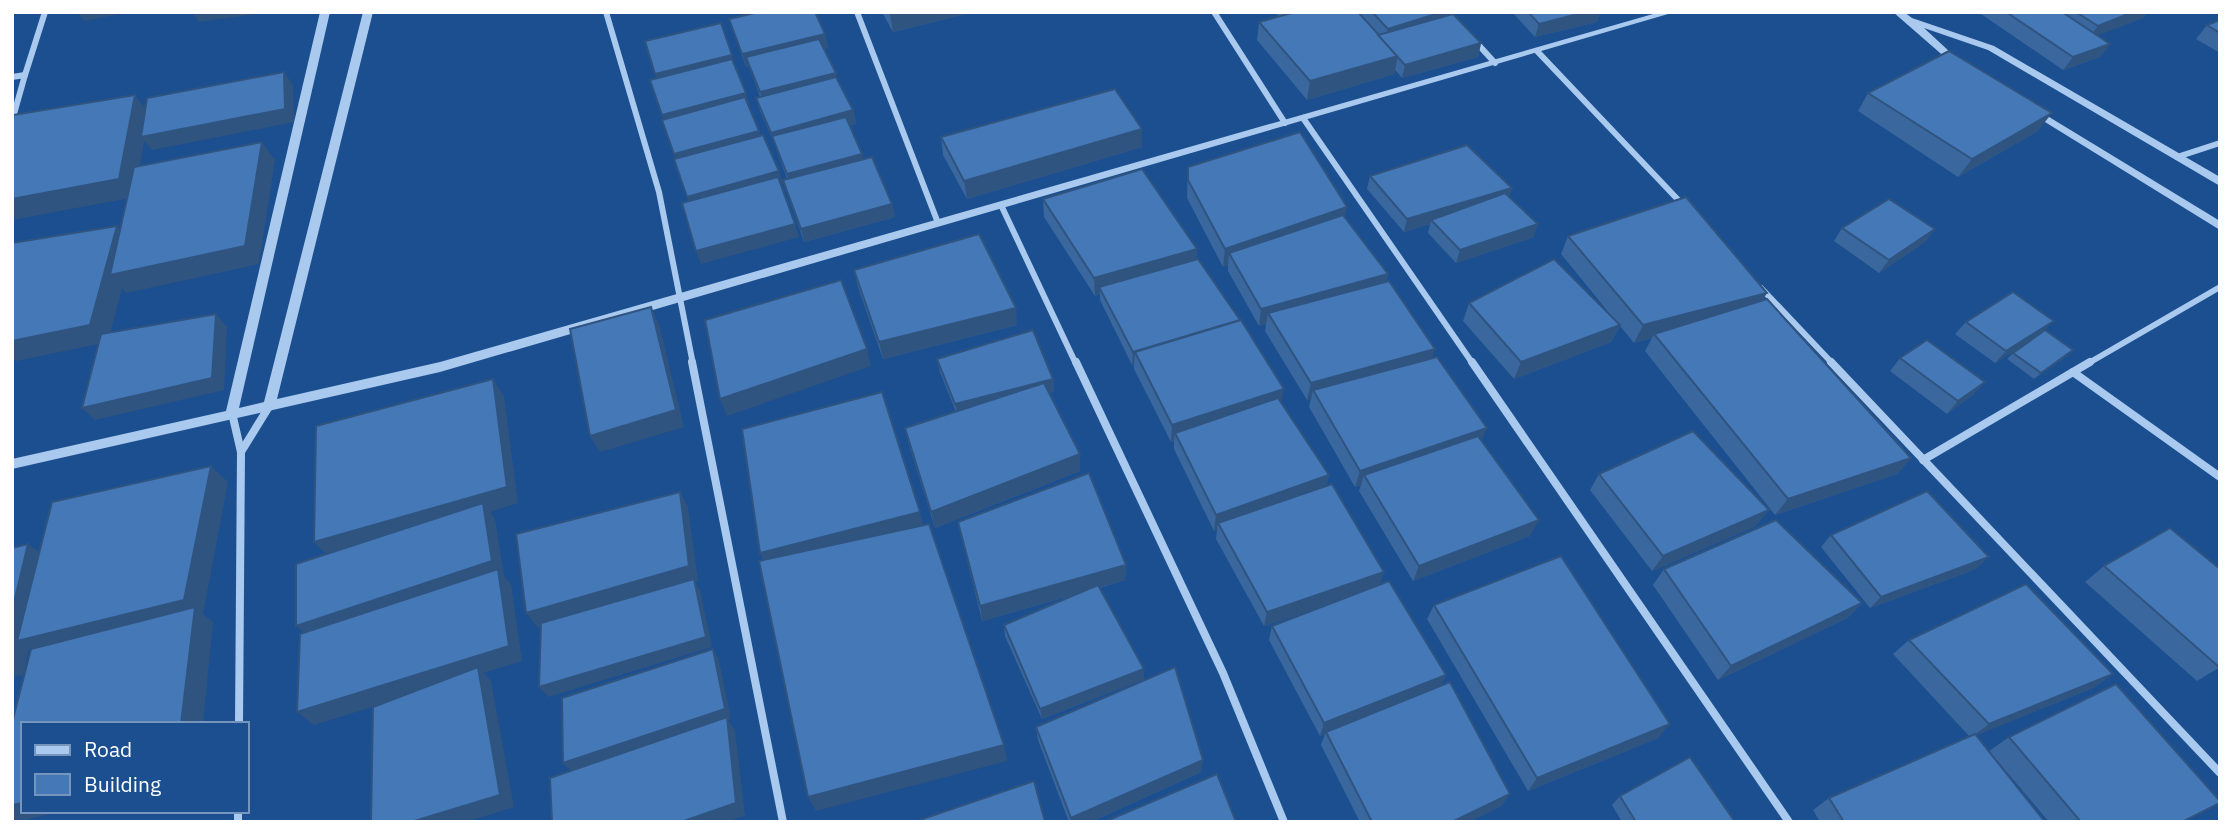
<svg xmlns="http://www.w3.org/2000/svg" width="2232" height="834" font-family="'IBM Plex Sans',sans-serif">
<rect width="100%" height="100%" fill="#1b4f8f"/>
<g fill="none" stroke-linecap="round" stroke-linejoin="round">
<g stroke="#a9c9ee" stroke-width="6">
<path d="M606,12L659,192L693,364"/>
<path d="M857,12L938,223"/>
<path d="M1214,12L1285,123"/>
<path d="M1475,41L1495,63"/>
<path d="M1537,51L1683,205"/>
<path d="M25,75L45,12"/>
<path d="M12,77L25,75L12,121"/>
<path d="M1303,118L1473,364"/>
<path d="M2177,157L2220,143"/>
<path d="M1001,205L1076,364"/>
<path d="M1761,288L1833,364"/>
<path d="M2087,364L2220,287"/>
</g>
<g stroke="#a9c9ee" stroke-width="8">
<path d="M692,362L783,822"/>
<path d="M1076,362L1223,673L1284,822"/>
<path d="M1472,362L1789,822"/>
<path d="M1831,362L2220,773"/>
<path d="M2090,362L2073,372L2220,477"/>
<path d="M232,413L241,452L239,724"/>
<path d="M241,452L270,405"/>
<path d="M1923,460L2073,372"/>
<path d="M238,811V822"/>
</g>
<g fill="#a9c9ee" fill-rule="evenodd">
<path d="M320,12H330L239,408L264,402L363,12H373L277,399L440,362L1660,12H1675L440,372L12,469V459L226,411Z"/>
<path d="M1893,12H1904L1912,18L1994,46L2220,177V186L1988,50L1924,28L1963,64L1961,66H1955Z"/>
<path d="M2036,109L2220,221V230L2032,114L2031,112Z"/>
</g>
</g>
<g fill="#3a679d">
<path d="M882,12H974L893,32Z"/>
<path d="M1275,12H1358L1360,15V12H1448L1447,16L1481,43L1478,57L1402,78L1395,70L1394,74L1307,100L1257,40L1259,22L1279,17Z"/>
<path d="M1512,12H1600L1597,22L1535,37Z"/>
<path d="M1978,12H2147L2143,18L2097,35L2110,44L2100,57L2063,70Z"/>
<path d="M729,19L825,34L828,48H824L837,79L853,110L856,124L849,125L863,159L892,204L895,217L804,242L783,180L787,179L775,145L760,111L756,98L760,97L749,66L746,67Z"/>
<path d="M2220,20V53L2196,39L2207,25Z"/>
<path d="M1868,93L2038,131L1958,177L1858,111Z"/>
<path d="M1142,129V147L967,199L943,155L941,137Z"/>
<path d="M1188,167L1345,217L1388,274L1386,282L1482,441L1530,536L1413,581L1359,491L1361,485L1355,487L1309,407L1311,399L1307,400L1265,331L1266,324L1259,326L1228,271V265L1223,267L1187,198Z"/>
<path d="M1370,176L1512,188L1509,196L1534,237L1456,263L1428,233L1430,224L1404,232L1367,189Z"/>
<path d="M1043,199L1197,249L1196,260L1281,403L1329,475L1326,487L1384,572L1379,585L1446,675L1440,686L1510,794L1501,806L1469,822H1360L1321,745L1325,734L1320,736L1269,640L1272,626L1326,605L1264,626L1216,539L1217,530L1214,531L1174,449V441L1171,442L1134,369V364L1132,365L1100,300V294L1095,296L1044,217Z"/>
<path d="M1842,228L1935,229L1925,242L1879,273L1834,241Z"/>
<path d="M1568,236L1767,293L1762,300L1911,458L1897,474L1775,515L1645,351L1652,338L1634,343L1620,326L1611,342L1514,379L1463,321L1469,303L1614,319L1561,254Z"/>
<path d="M854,270L1017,325L883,359L858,287Z"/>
<path d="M1966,322L2045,330L2073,350L2067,356L2034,379L2007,359L2013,353L2025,344L1995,363L1955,334Z"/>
<path d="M1900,358L1974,394L1947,414L1890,371Z"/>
<path d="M937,359L1053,379L1054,391L1049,393L1080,454V471L935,528L909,445L905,428L956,412L940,372Z"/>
<path d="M1599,474L1756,526L1652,571L1590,490Z"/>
<path d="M958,522L1126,565L1125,580L1099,588L1144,669V679L1042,719L1005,636L1004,625L1077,594L982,621Z"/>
<path d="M1831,535L1976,569L1870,608L1821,547Z"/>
<path d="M2104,566L2220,667L2197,681L2085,582Z"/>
<path d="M1664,569L1862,603L1847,618L1718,680L1653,585Z"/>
<path d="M1434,605L1658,738L1528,791L1427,619Z"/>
<path d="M1909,640L2113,674L2093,688L1976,735L2045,822H1820L1813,810L1829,798L1969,736L1893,654Z"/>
<path d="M1036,727L1201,772L1091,822H1069L1038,740Z"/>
<path d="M2009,737L2182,822H2049L1989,751Z"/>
<path d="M1620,796L1735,822H1622L1612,805Z"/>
</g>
<g fill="#305480">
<path d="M77,12H130L84,21Z"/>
<path d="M192,12H271L199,22Z"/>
<path d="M897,12H974L893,32L890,14Z"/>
<path d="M1442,12H1448L1445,23L1385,42L1388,29Z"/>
<path d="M1586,12H1600L1597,22L1535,37L1539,24Z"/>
<path d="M2133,12H2147L2143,18L2088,39L2098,26Z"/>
<path d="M825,34L828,48L750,66L746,57L749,66L746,67L742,54Z"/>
<path d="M1481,43L1478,57L1402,78L1405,65Z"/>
<path d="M2110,44L2100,57L2063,70L2073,57Z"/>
<path d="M732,55L736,69L660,87L655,74Z"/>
<path d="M1398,56L1394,74L1307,100L1310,81Z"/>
<path d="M284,72L293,85L294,122L152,150L144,141L135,197L12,220V199L135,95L149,113Z"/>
<path d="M836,73L839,86L764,105L760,92Z"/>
<path d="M746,93L750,106L667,128L662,115Z"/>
<path d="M853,110L856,124L776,146L771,133Z"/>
<path d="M2052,113L2038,131L1958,177L1972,159Z"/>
<path d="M1142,129V147L967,199L964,181Z"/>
<path d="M759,131L763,144L679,167L674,154Z"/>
<path d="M262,142L275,160L259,264L126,293L122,288L108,342L16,361L12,357V341L117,226L133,244Z"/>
<path d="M862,154L865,167L790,187L787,174Z"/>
<path d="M779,171L783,184L692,210L687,197Z"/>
<path d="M1512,188L1507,201L1431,220L1430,224L1404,232L1407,219Z"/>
<path d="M892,204L895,217L804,242L801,229Z"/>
<path d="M1347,207L1343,225L1229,253L1228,265L1223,267L1225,249Z"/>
<path d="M795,224L799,237L701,264L696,251Z"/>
<path d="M1538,224L1534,237L1456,263L1460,250Z"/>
<path d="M1935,229L1925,242L1879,273L1889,260Z"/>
<path d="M1197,249L1196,267L1099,287L1100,294L1095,296L1094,278Z"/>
<path d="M1388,274L1383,292L1268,313L1266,324L1259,326L1261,309Z"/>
<path d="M1767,293L1756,310L1654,334L1652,338L1634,343L1643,325Z"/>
<path d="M651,307L659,324L684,427L600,452L590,436Z"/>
<path d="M1016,308L1017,325L883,359L879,342Z"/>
<path d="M216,314L227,327L224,390L95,420L82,408Z"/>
<path d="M2054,321L2042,333L1995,363L2006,351Z"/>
<path d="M1620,325L1611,342L1514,379L1521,362Z"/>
<path d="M867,349L871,366L727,416L720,399Z"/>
<path d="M1435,349L1430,366L1313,390L1311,399L1307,400L1311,383Z"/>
<path d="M2073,350L2067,356L2034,379L2041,373Z"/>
<path d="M1133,352H1135L1134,364L1132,365Z"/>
<path d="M493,379L504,396L518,503L490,512L495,519L504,576L511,584L522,661L483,673L491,681L514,807L466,822H411L479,674L314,725L297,712L313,640L296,626L330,558L314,542Z"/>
<path d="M1053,379L1054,391L958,417L955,404Z"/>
<path d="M1985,382L1974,394L1947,414L1958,401Z"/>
<path d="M1284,389L1281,406L1175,433L1174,441L1171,442L1172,425Z"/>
<path d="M1487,428L1480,445L1364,475L1361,485L1355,487L1360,471Z"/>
<path d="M1080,454V471L935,528L931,512Z"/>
<path d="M1911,458L1897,474L1775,515L1788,499Z"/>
<path d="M211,466L228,482L203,614L213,622L203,724H181L39,655L29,649L23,675L12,677V611L28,544L50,560Z"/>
<path d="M1329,475L1325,491L1218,523L1217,530L1214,531L1216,515Z"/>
<path d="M680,492L688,508L698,581L695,582L700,590L712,647L548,697L539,687L694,582L538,628L526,613Z"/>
<path d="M1769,510L1756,526L1652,571L1663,556Z"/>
<path d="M920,512L924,528L767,568L760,553Z"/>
<path d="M1539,520L1530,536L1413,581L1419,566Z"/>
<path d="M1989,557L1976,569L1870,608L1881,597Z"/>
<path d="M1126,565L1125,580L982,621L980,606Z"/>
<path d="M1384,572L1379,587L1264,626L1267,612Z"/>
<path d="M1862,603L1847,618L1718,680L1731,666Z"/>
<path d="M713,649L719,660L731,719L728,720L735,730L745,816L726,822H681L572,772L563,763Z"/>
<path d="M1144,669V679L1042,719L1040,709Z"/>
<path d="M2113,674L2093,688L1970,738L1989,724Z"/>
<path d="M1446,675L1439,689L1326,732L1325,734L1320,736L1324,723Z"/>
<path d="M1670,724L1658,738L1528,791L1537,778Z"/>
<path d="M1004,745L1007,761L816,811L808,797Z"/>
<path d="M1203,760L1201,772L1091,822H1071V818Z"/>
<path d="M1510,794L1501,806L1469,822H1452Z"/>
<path d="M23,803V811H61L18,822L12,821V805Z"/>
</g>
<g fill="#4478b7" stroke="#305480" stroke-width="2">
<path d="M759,12H815L825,34L742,54L729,19Z"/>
<path d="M1295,12H1358L1398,56L1310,81L1259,22Z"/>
<path d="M1372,12H1442L1388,29Z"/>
<path d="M1528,12H1586L1539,24Z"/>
<path d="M2006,12H2062L2110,44L2073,57Z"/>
<path d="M2076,12H2133L2098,26Z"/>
<path d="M1453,14L1481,43L1405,65L1378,35Z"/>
<path d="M2220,20V33L2207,25Z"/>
<path d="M721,23L732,55L655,74L645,41Z"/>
<path d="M819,39L836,73L760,92L746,57Z"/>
<path d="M1949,51L2052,113L1972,159L1868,93Z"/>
<path d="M732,59L746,93L662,115L650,80Z"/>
<path d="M284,72L285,109L141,137L147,98Z"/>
<path d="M836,77L853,110L771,133L756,98Z"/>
<path d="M1115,89L1142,129L964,181L941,137Z"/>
<path d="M135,95L119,179L12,199L13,115Z"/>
<path d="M745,97L759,131L674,154L662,120Z"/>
<path d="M846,117L862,154L787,174L772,136Z"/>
<path d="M1300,132L1347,207L1225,249L1188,180V167Z"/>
<path d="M763,135L779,171L687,197L674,159Z"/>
<path d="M262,142L245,246L110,275L134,167Z"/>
<path d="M1467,145L1512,188L1407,219L1370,176Z"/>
<path d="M872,157L892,204L801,229L783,180Z"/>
<path d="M1142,169L1197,249L1094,278L1043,199Z"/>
<path d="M778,177L795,224L696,251L682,203Z"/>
<path d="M1505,193L1538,224L1460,250L1431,220Z"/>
<path d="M1686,197L1767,293L1643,325L1568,236Z"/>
<path d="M1889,199L1935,229L1889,260L1842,228Z"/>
<path d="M1343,215L1388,274L1261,309L1229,253Z"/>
<path d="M117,226L90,325L12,341V243Z"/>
<path d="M979,234L1016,308L879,342L854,270Z"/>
<path d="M1198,259L1240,320L1133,352L1099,287Z"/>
<path d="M1554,259L1620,325L1521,362L1469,303Z"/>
<path d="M841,280L867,349L720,399L705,320Z"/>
<path d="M1389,281L1435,349L1311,383L1268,313Z"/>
<path d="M2013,292L2054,321L2006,351L1966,322Z"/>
<path d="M1767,299L1911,458L1788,499L1654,334Z"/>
<path d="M651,307L676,410L590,436L570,329Z"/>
<path d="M216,314L212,378L82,408L101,334Z"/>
<path d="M1241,320L1284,389L1172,425L1135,352Z"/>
<path d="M1033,330L1053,379L955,404L937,359Z"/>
<path d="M2045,330L2073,350L2041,373L2013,353Z"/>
<path d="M1927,340L1985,382L1958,401L1900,358Z"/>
<path d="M1437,357L1487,428L1360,471L1313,390Z"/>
<path d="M493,379L507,487L314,542L316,426Z"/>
<path d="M1044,383L1080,454L931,512L905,428Z"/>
<path d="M882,392L920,512L760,553L742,429Z"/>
<path d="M1278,398L1329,475L1216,515L1175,433Z"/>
<path d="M1693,431L1769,510L1663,556L1599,474Z"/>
<path d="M1478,436L1539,520L1419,566L1364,475Z"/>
<path d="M211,466L184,600L17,641L52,502Z"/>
<path d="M1089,473L1126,565L980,606L958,522Z"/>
<path d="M1332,484L1384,572L1267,612L1218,523Z"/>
<path d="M1927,491L1989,557L1881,597L1831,535Z"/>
<path d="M680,492L689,566L526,613L516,534Z"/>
<path d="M483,503L492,561L296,626V564Z"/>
<path d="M1776,520L1862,603L1731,666L1664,569Z"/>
<path d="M929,524L1004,745L808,797L759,561Z"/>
<path d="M2170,528L2220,569L2219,667L2104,566Z"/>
<path d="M28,544L12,611V548Z"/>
<path d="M1561,556L1670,724L1537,778L1434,605Z"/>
<path d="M498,569L509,646L297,712L300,634Z"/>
<path d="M694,579L706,637L539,687L541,623Z"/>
<path d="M1389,581L1446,675L1324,723L1272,626Z"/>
<path d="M2026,584L2113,674L1989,724L1909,640Z"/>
<path d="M1098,585L1144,669L1040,709L1004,625Z"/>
<path d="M195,607L181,724H23V803L12,805V723L31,649Z"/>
<path d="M713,649L725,709L563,763L562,698Z"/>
<path d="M478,667L500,795L411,822H371L373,707Z"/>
<path d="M1175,667L1203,760L1071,818L1036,727Z"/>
<path d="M1450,682L1510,794L1452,822H1372L1326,732Z"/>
<path d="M2116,684L2220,801V803L2182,822H2081L2009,737Z"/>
<path d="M727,717L736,803L681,822H552L550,778Z"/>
<path d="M1975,734L2045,822H1844L1829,798Z"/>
<path d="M1690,757L1735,822H1636L1620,796Z"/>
<path d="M1217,774L1236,822H1104Z"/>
<path d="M1034,781L1045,822H914Z"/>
</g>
<rect width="2232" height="834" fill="none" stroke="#ffffff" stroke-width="28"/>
<rect x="21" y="722" width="228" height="91" fill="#1b4f8f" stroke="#7695bc" stroke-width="2"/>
<rect x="35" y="745" width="35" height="10" fill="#a9c9ee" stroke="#7695bc" stroke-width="2"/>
<text x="84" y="757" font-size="21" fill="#ffffff">Road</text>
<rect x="35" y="774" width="35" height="21" fill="#4478b7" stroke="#7695bc" stroke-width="2"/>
<text x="84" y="792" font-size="21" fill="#ffffff">Building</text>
</svg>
